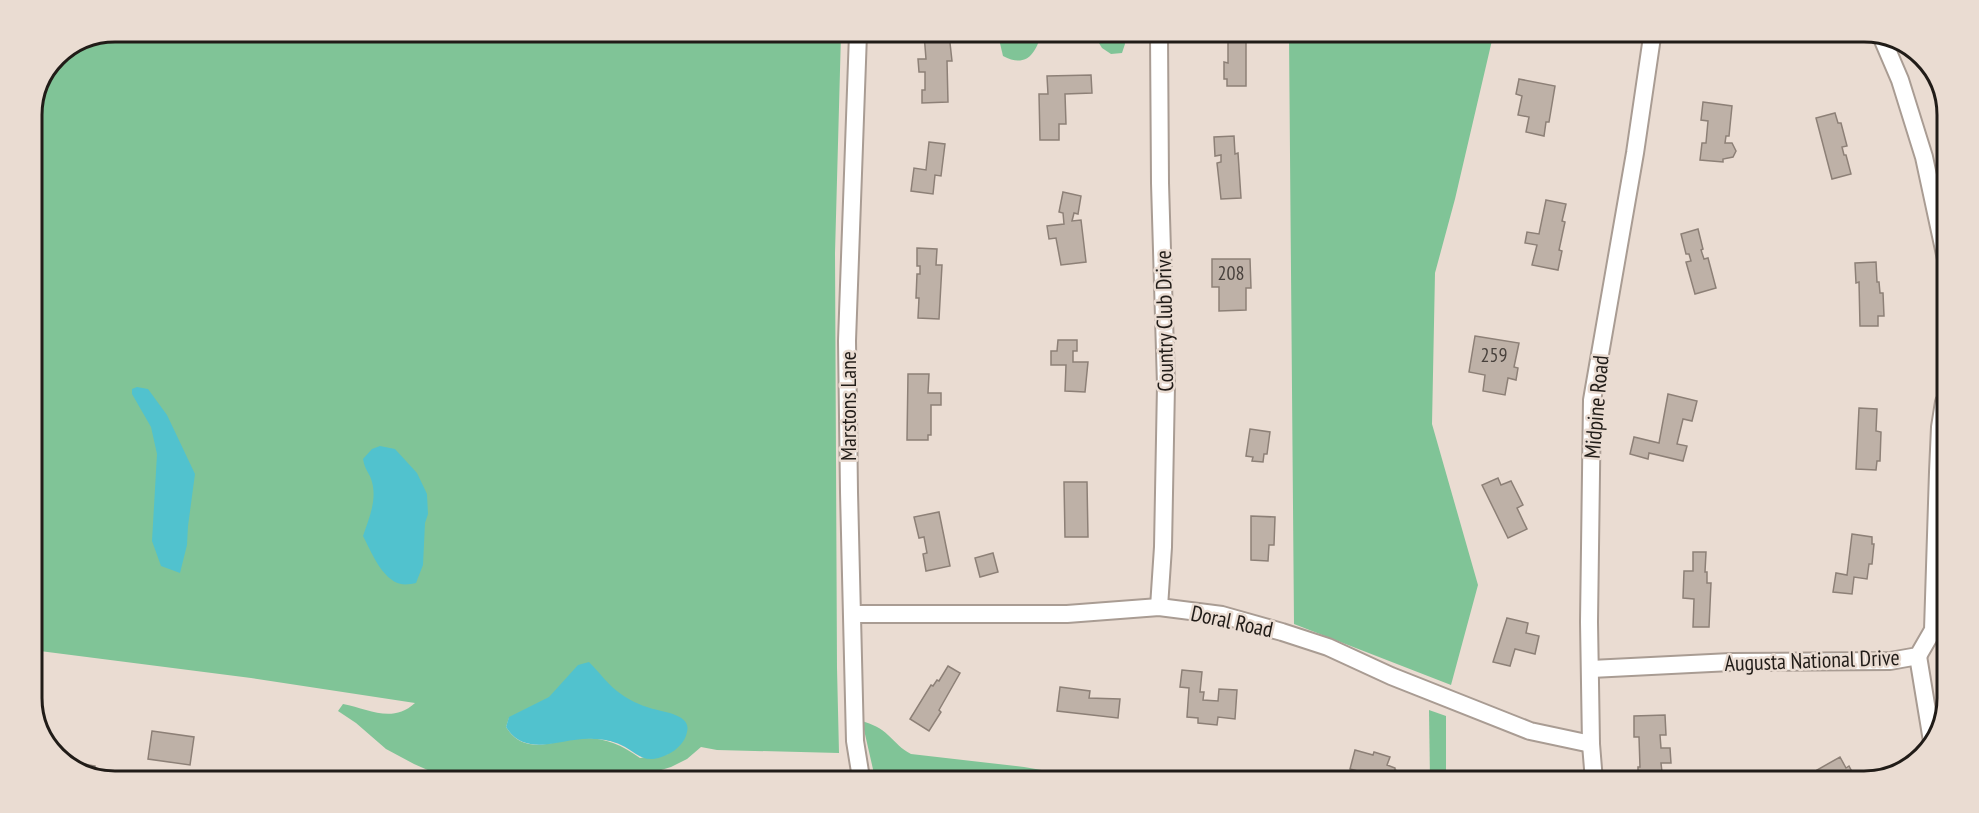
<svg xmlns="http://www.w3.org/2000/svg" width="1979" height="813" font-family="'PT Sans Narrow',sans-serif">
<rect width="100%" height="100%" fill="#eadcd2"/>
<g fill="#80c497" fill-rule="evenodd">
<path d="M115,32L841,34L835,253L837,668L839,753L717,750L701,747L687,759L671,767L638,777H463L456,773L439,775L414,764L386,749L356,723L338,711L343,704C369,709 392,724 415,703L251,678L32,650V110L56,56ZM509,718L668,754L640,758C622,745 607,738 583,738C555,739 526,758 506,727Z"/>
<path d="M998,35H1041C1035,55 1025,68 1003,56Z"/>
<path d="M1094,35H1123L1125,44L1122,53L1111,54L1102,48Z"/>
<path d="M1289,36H1493L1455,199L1435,273L1432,424L1478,585L1451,685L1294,624Z"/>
<path d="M1429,710L1446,716V780H1430Z"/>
<path d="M862,721C872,724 881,728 888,735C897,743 901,749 911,754L1024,767L1094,779L875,778Z"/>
</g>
<g fill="#51c2ce">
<path d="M137,387L148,389L167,415L195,474L188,526L187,545L180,573L161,566L152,541L157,454L151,427L132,394V389Z"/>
<path d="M380,446L395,449L417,473L427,494L428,514L425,523L423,565L416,583C412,584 405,585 401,584C382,580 371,551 363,536C369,518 377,501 372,482C370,473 365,471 363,459L372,449Z"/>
<path d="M589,662C600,673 609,686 621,694C629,700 640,705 650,708C662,712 692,714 687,732C684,747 668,757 653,759C639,760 633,750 621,745C613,741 603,739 594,739C564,736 527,760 506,727L509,717L549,697L578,665Z"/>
</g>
<g fill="#beb1a7" stroke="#8d8077" stroke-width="1.5">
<path d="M924,34H949L952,61H947L948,102L922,103V90H925V72H919L918,59H926Z"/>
<path d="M1228,35H1246V86H1227V79H1224V62L1228,63Z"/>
<path d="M1091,75L1092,93L1065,94L1066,124H1059V140H1040L1039,94H1048L1047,76Z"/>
<path d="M1519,79L1555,86L1549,122H1546L1544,136L1526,132L1529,117L1518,115L1522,96L1516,94Z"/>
<path d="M1703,102L1732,106L1729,136H1726L1725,143H1732L1736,151L1733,157L1723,159V162L1700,160L1702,143H1706L1708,121L1701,120Z"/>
<path d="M1835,113L1838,123H1841L1847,146L1842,147L1844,155H1846L1851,174L1832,179L1816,118Z"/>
<path d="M1234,136L1235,154L1238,153L1241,198L1221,199L1217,163L1221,162V155L1215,156L1214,137Z"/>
<path d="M929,142L945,144L941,176L935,175L933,194L911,191L914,168L926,170Z"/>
<path d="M1063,192L1081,196L1078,214L1074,213L1072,221L1081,220L1086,262L1061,265L1056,238L1049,239L1047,226L1064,224L1063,213L1059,212Z"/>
<path d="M1546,200L1566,204L1562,221L1565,222L1559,250L1562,251L1558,270L1532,265L1537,245L1525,243L1527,232L1539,234Z"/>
<path d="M1698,229L1703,249L1701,250L1704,259L1708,258L1716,288L1695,294L1686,262L1691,261L1689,254H1686L1681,234Z"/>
<path d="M917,248L937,249L936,265H942L939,319L918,318L919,298H916L917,274H920V266H917Z"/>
<path d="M1212,259H1250L1251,288H1246V310L1219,311V287H1212Z"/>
<path d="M1876,262L1877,282H1879L1880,293H1883L1884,316H1878V326H1860L1859,282L1856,283L1855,263Z"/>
<path d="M1475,336L1519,343L1514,367L1518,368L1516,380L1508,378L1505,395L1483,391L1485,375L1469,372Z"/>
<path d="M1058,340H1077V351H1073V362H1088L1085,392L1065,391L1066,365H1051V351H1057Z"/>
<path d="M908,374H929L928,393H941V405H931V435H928V440H907Z"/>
<path d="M1668,394L1697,401L1692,421L1683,419L1677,444L1687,446L1683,461L1649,453L1648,459L1630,454L1634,437L1659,443Z"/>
<path d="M1859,408L1877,409L1876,431L1881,432L1880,461H1877L1876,470L1856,469Z"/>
<path d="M1250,429L1270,432L1267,454H1264L1263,462L1252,461L1253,457L1246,456Z"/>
<path d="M1498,478L1501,485L1511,481L1523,505L1517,508L1527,529L1508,538L1482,485Z"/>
<path d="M1064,482H1087L1088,537H1065Z"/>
<path d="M939,512L950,566L926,571L923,554L927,553L924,537L919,538L914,517Z"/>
<path d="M1251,516L1275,517L1274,545H1269L1268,561L1251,560Z"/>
<path d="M1852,534L1872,537V544H1874L1872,564H1869L1867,579L1854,577L1852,594L1833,592L1836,573L1847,575Z"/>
<path d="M1693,552H1706L1705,572H1707V583H1711L1709,627H1693L1694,599L1683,598L1684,571H1693Z"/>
<path d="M993,553L998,572L980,577L975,558Z"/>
<path d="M1507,618L1528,623L1526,633L1539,636L1535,654L1515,649L1510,666L1493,662Z"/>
<path d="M948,666L960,673L939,710L941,712L929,731L910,719L931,685L933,686L937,680L939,681Z"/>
<path d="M1182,670L1202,672L1200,692H1204L1203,700L1218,701L1219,689L1237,690L1235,719L1218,717L1217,725L1198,723V718L1187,717L1189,688L1180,687Z"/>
<path d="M1060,687L1090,691L1089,698L1120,699L1118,718L1057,711Z"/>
<path d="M1665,715L1666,735H1660L1661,748H1670L1671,763H1661L1662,772L1671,771V781H1638V767H1640L1639,737H1634V716Z"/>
<path d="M152,731L194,737L190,765L148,759Z"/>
<path d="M1355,750L1373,755L1374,752L1390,757L1387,765L1395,768V770L1405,774L1404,780H1389L1370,775L1369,780H1356L1358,771L1350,769Z"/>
<path d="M1840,757L1846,768L1849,766L1857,781H1823L1817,770Z"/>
<path d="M63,760L95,766L93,775H83Z"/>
</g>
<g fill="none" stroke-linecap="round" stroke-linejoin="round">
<g stroke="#a99c93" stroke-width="20">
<g id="street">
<path d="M858,34L847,341L849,492L855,741L861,778"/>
<path d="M1159,35L1160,183L1166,385L1163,547L1159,607"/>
<path d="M1882,38L1900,80L1924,157L1946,259"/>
<path d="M852,614H1067L1159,607L1222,615L1282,632L1328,647L1391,676L1530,731L1591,744"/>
<path d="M1918,656L1932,741"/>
<path d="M1591,669L1731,662L1890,661L1918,656L1933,630L1938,472L1940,427L1944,402"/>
<path d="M1594,781L1591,744L1589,622L1592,400L1635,153L1652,37"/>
</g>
</g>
<use href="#street" stroke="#fff" stroke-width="16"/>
</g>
<g text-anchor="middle" stroke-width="5" stroke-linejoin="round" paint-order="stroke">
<g font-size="20" fill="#48413c">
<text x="1231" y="280">208</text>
<text x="1494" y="362">259</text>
</g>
<g font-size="22" fill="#211c18" stroke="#eadcd2">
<text transform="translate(1164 321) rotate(-91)" y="8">Country Club Drive</text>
<text transform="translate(848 406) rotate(-90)" y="8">Marstons Lane</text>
<text transform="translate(1596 407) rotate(-85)" y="8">Midpine Road</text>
<text transform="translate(1232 621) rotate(12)" y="8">Doral Road</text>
<text transform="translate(1812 660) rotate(-2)" y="8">Augusta National Drive</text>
</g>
</g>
<path d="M0 0H1979V813H0ZM115 42H1864A73 73 0 0 1 1937 115V698A73 73 0 0 1 1864 771H115A73 73 0 0 1 42 698V115A73 73 0 0 1 115 42Z" fill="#eadcd2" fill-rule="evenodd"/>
<path fill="none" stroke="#211c18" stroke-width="3" d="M115 42H1864A73 73 0 0 1 1937 115V698A73 73 0 0 1 1864 771H115A73 73 0 0 1 42 698V115A73 73 0 0 1 115 42Z"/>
</svg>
